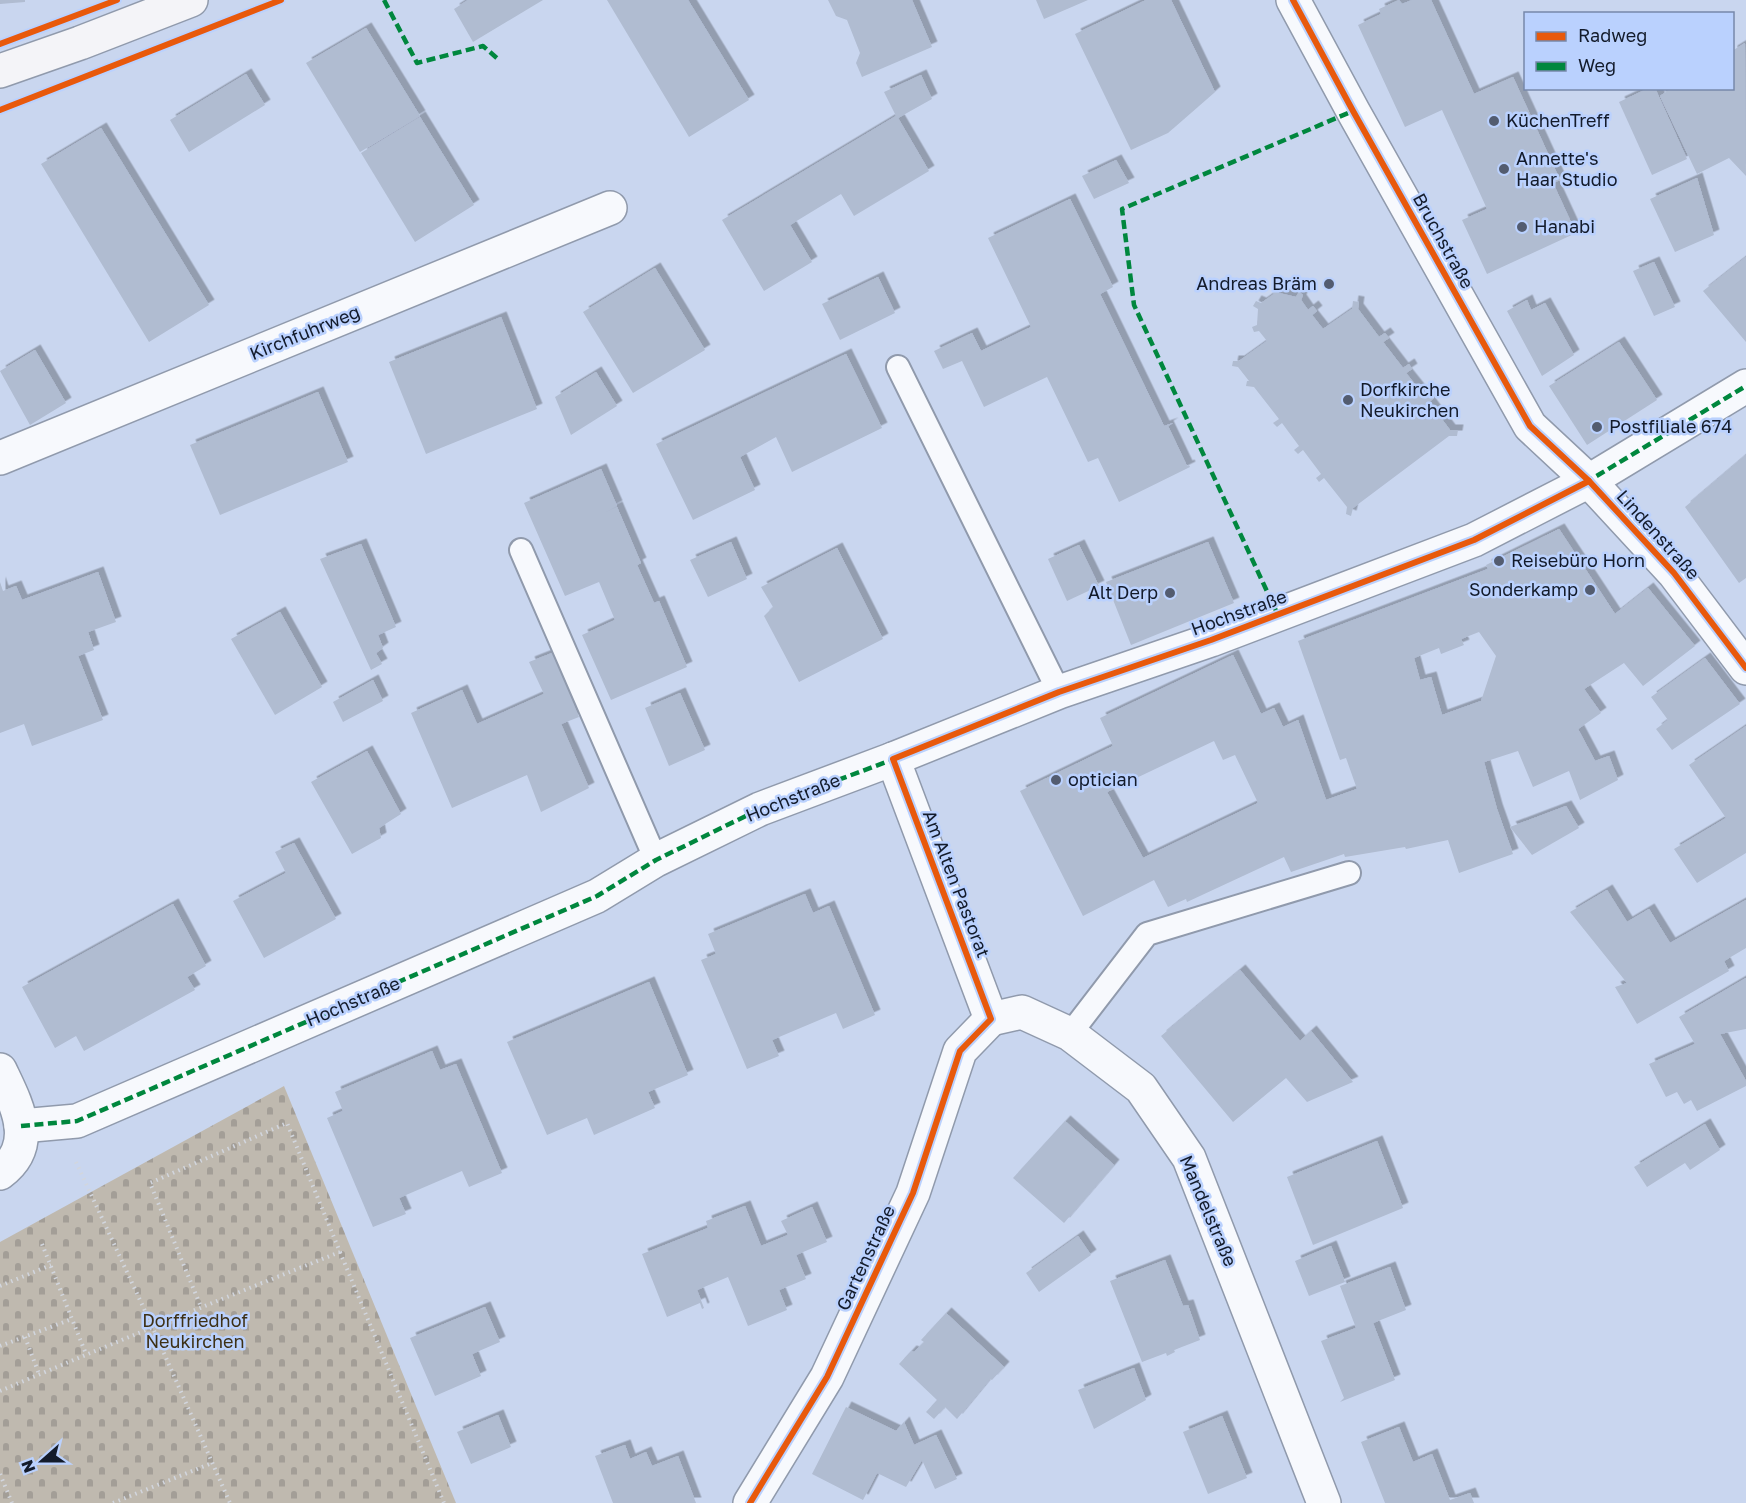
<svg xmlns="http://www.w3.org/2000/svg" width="1746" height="1503" font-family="'Golos Text',sans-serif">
<defs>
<pattern id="cemetery-stones" width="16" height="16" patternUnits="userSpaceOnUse" patternTransform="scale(1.5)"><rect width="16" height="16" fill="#bfb9af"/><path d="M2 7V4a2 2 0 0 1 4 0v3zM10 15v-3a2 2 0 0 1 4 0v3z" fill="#a39e97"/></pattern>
<filter id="shadow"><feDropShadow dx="5.5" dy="-5.5" stdDeviation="0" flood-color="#0004"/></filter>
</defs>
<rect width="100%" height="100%" fill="#c9d6ef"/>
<path fill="url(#cemetery-stones)" d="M284,1086L456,1503H0V1242Z"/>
<g fill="#b0bcd1" fill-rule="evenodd" filter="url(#shadow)">
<path d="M0,0H25V2L0,4Z"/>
<path d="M468,0H543L473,42L454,9Z"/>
<path d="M607,0H688L749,100L689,137Z"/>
<path d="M828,0H912L932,47L862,77L856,63L860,53L847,20L836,16Z"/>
<path d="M1036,0H1088L1044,19Z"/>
<path d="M1146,0H1171L1215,92L1168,133L1131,150L1075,34Z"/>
<path d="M1399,0L1402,4L1412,0H1431L1474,94L1513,77L1560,180L1553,183L1576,233L1487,274L1462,220L1487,209L1442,110L1405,127L1358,25L1381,14L1379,9Z"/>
<path d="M366,28L420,116L360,152L306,63Z"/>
<path d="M1745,43L1746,176L1729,158L1697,174L1660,96L1672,88H1732V51Z"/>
<path d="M246,74L265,105L189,152L170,120Z"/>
<path d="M921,75L932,99L898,118L929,171L854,216L841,194L790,225L812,262L764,291L722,220L896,116L884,92Z"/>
<path d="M1649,88H1655L1687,159L1652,175L1619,102Z"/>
<path d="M420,117L474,205L415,242L361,153Z"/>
<path d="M101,128L209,305L149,342L41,164Z"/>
<path d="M1116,160L1129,183L1094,199L1082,176Z"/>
<path d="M1697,178L1714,235L1675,252L1650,199Z"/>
<path d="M1070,199L1113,287L1100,294L1164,426L1173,423L1168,426L1187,466L1189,465L1190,467L1119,502L1098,458L1088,462L1047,377L984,407L962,361L943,369L934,351L972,333L981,351L1031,327L988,238Z"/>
<path d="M1746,257V342L1703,291Z"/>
<path d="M1654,262L1675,307L1654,316L1633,271Z"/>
<path d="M655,268L705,350L633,393L583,312Z"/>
<path d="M878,277L895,313L840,340L822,304Z"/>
<path d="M1278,288L1279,293L1296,297L1299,292L1303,295L1301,300L1308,310L1313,306L1317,311L1312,315L1323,329L1352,309L1353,301L1359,302L1358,309L1379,337L1385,333L1389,338L1383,342L1403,368L1409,364L1412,369L1406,373L1426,398L1431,394L1434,398L1429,402L1450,430H1458L1457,436H1449L1353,508L1351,516L1346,514L1347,507L1324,478L1319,482L1316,478L1321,474L1303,450L1298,454L1294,450L1299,446L1282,423L1277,427L1273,423L1279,419L1254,387L1246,386L1247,381H1249L1238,367L1232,366L1233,361H1239L1267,341L1259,331L1254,332L1252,327L1257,325L1258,309L1253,306L1256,301L1261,303L1274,294L1272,289Z"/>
<path d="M1527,300L1531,310L1545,303L1574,355L1542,376L1507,311Z"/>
<path d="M501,317L537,409L426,454L389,362Z"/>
<path d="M1619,342L1657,400L1587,445L1549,386Z"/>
<path d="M35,350L66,403L30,425L0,371Z"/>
<path d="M846,354L882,428L792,472L776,437L740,457L755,490L693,520L656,444Z"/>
<path d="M596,372L617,406L571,435L555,397Z"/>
<path d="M318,392L348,462L220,515L190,445Z"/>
<path d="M1746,455V578L1739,583L1685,507Z"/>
<path d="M601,469L617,506L606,512L617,507L641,563L637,565L654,603L659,601L687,667L611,700L582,635L615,620L599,582L565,596L524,503Z"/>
<path d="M1559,529L1615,614L1648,588L1695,646L1643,686L1624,663L1584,689L1601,713L1578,729L1595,761L1609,756L1618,780L1580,800L1569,771L1533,787L1518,751L1484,762L1497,809L1513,854L1459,873L1448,840L1406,849L1405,847L1345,857L1344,854L1291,872L1284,857L1187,902L1186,899L1168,907L1154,880L1083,916L1020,791L1113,746L1100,718L1233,655L1261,714L1274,708L1283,727L1298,720L1326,800L1357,789L1346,758L1340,760L1298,641L1488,569L1486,565ZM1479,632L1496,656L1481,701L1442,715L1431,677L1420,680L1414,658L1439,648L1441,654L1464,645L1461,639ZM1214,741L1223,760L1235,755L1258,803L1143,858L1107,792Z"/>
<path d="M731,542L747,579L708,597L690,560Z"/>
<path d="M1208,542L1234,603L1131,645L1106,582Z"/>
<path d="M361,544L396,627L378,635L383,648L376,653L382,664L371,670L320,559Z"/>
<path d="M1079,545L1099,586L1067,601L1048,559Z"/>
<path d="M837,548L883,639L799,682L764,616L773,607L761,587Z"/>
<path d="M98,572L116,622L88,632L94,650L78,656L103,720L32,746L24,724L0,733V582L3,591L16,586L22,600Z"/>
<path d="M280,612L322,687L275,715L231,639Z"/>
<path d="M552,653L579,717L561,724L589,788L541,812L527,775L452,808L411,713L462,690L477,724L544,694L529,662Z"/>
<path d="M1705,658L1740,704L1672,750L1656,729L1668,720L1651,697Z"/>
<path d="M373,680L383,701L343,722L333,702Z"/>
<path d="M680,693L705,750L669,766L645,708Z"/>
<path d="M1746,726V853L1697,883L1674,849L1726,818L1689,765Z"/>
<path d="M367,751L401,814L379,828L381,838L352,854L311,782Z"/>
<path d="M1566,806L1579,828L1532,855L1510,827Z"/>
<path d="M294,843L336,919L264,958L233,901L286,873L275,852Z"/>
<path d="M1607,890L1627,922L1649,909L1670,943L1746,900V948L1724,961L1729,971L1637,1024L1615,987L1627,983L1570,912Z"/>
<path d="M805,894L813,913L829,906L875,1015L843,1029L836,1013L772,1040L779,1056L747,1069L701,960L716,954L708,934Z"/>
<path d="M173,904L206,966L187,977L195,990L84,1051L76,1036L55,1048L22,987Z"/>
<path d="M1240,970L1300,1041L1311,1031L1353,1082L1307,1102L1286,1078L1233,1122L1161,1036Z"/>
<path d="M1746,978V1029L1720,1034L1746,1081V1086L1697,1111L1691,1100L1684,1104L1677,1092L1666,1097L1649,1064L1695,1044L1679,1017Z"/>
<path d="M649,982L688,1075L648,1092L655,1108L594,1135L587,1118L547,1135L507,1042Z"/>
<path d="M432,1051L440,1070L456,1064L502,1173L469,1187L462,1171L399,1198L406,1214L373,1227L327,1118L343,1111L335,1092Z"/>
<path d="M1065,1121L1114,1165L1064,1223L1013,1178Z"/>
<path d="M1705,1124L1720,1150L1690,1170L1685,1163L1647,1187L1634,1167Z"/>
<path d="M1377,1141L1403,1208L1313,1245L1287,1177Z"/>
<path d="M745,1206L761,1246L788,1235L781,1221L812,1207L827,1242L796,1255L806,1279L779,1290L787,1310L748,1326L728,1277L697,1290L704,1308L702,1309L700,1303L667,1317L642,1254L708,1228L706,1221Z"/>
<path d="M1078,1236L1091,1255L1039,1292L1026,1273Z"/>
<path d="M1331,1246L1345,1282L1309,1296L1295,1261Z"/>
<path d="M1165,1260L1183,1306L1188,1305L1200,1340L1174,1350L1175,1352L1167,1356L1166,1353L1142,1362L1110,1281Z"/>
<path d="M1390,1267L1406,1310L1373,1323L1395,1380L1340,1402L1344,1398L1321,1341L1356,1328L1340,1286Z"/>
<path d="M485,1307L500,1342L472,1354L481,1376L435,1396L410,1338Z"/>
<path d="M946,1313L1004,1367L992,1380L990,1379L957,1419L945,1407L934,1419L926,1412L937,1400L899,1364L911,1351L914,1352L924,1342L921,1340Z"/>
<path d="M1134,1368L1146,1400L1094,1429L1078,1390Z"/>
<path d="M846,1407L896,1431L904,1422L914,1445L936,1435L957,1479L935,1489L922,1460L906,1487L877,1473L863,1500L812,1474Z"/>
<path d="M498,1415L511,1447L471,1464L457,1432Z"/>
<path d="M1222,1416L1247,1478L1208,1494L1183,1432Z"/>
<path d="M1399,1427L1413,1462L1432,1454L1450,1500L1470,1493L1474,1503H1385L1361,1442Z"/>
<path d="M625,1445L630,1459L646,1452L652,1466L678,1456L696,1503H613L595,1456Z"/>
</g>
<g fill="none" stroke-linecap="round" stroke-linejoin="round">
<g stroke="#909aac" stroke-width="26">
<g id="lane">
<path d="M898,367L1059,692"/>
<path d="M521,550L656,860"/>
<path d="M1070,1034L1147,934L1349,873"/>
</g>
</g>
<g stroke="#909aac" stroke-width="36">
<g id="street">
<path d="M1293,0L1353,111L1530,426L1589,481L1674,573L1746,668"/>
<path d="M0,458L610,208"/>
<path d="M893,759L991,1019"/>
<path d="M991,1019L1022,1012L1070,1034L1141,1088L1189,1158L1324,1503"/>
<path d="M0,1070C16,1104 39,1144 0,1173"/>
<path d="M21,1126L77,1121L597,896L656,860L760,809L893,759L1059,692L1211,640L1474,540L1589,481L1746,386"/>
<path d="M750,1503L827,1377L913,1193L960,1051L991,1019"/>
</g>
</g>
<g stroke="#909aac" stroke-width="36">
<path id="secondary" d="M0,71L80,43L191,0"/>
</g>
<g stroke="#d2d6de" stroke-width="4" stroke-dasharray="1.5 4.5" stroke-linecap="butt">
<path d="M76,1162L152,1326L230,1503"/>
<path d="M42,1244L86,1354"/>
<path d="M340,1252L444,1503"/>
<path d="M0,1286L51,1265"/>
<path d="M25,1337L39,1374"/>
<path d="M0,1346L72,1319"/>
<path d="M0,1391C113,1343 226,1297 340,1252L287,1123L150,1183L201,1307"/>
<path d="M0,1474L12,1503"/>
<path d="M113,1503L212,1463"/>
</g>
<use href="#lane" stroke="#f7f9fd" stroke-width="22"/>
<use href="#street" stroke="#f7f9fd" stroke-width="33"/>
<use href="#secondary" stroke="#f4f4f8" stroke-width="33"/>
<g stroke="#00873e" stroke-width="4.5" stroke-dasharray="9 4.5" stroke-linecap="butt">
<path d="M384,0L417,63L483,46L498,59"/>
<path d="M1585,483L1746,386"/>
<path d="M1278,615L1134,305L1122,209L1353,111"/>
<path d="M21,1126L77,1121L597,896L656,860L760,809L897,758"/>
</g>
<g stroke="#bad1fe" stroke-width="10">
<g id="cycleway">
<path d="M1293,0L1353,111L1530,426L1589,481L1674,573L1746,668"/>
<path d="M0,44L117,0"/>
<path d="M0,110L281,0"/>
<path d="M750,1503L827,1377L913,1193L960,1051L991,1019L893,759L1059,692L1211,640L1474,540L1589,481"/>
</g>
</g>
<use href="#cycleway" stroke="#e8590c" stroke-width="6"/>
</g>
<g fill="#535c70" stroke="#bad1fe" stroke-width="2">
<circle cx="1494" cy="121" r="6"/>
<circle cx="1504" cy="169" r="6"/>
<circle cx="1522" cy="227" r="6"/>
<circle cx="1329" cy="284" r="6"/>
<circle cx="1348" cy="400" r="6"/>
<circle cx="1597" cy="427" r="6"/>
<circle cx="1499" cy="561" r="6"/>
<circle cx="1590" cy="590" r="6"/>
<circle cx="1170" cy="593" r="6"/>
<circle cx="1056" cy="780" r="6"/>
</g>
<g text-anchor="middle" stroke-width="5" stroke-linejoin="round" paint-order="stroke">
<g font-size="18" fill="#131b2b" stroke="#bad1fe" text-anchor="start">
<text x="1506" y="127">KüchenTreff</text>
<text x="1516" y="165">Annette's<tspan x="1516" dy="21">Haar Studio</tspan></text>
<text x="1534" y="233">Hanabi</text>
<text x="1317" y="290" text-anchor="end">Andreas Bräm</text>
<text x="1360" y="396">Dorfkirche<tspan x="1360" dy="21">Neukirchen</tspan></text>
<text x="1609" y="433">Postfiliale 674</text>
<text x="1511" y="567">Reisebüro Horn</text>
<text x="1578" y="596" text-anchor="end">Sonderkamp</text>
<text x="1158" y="599" text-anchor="end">Alt Derp</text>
<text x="1068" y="786">optician</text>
</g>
<g font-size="18" fill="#131b2b" stroke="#bad1fe">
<text transform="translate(1443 241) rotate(61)" y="6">Bruchstraße</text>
<text transform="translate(305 333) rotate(-22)" y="6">Kirchfuhrweg</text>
<text transform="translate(1658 535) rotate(48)" y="6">Lindenstraße</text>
<text transform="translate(1239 613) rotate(-20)" y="6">Hochstraße</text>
<text transform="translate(793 798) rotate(-22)" y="6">Hochstraße</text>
<text transform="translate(956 884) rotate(69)" y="6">Am Alten Pastorat</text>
<text transform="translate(353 1002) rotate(-23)" y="6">Hochstraße</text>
<text transform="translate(1208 1211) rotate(67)" y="6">Mandelstraße</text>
<text transform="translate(866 1258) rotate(-65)" y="6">Gartenstraße</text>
</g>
<g font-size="18" fill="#3d3015" stroke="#bad1fe">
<text x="195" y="1327">Dorffriedhof<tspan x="195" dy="21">Neukirchen</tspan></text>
</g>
</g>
<rect x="1524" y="12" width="210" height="78" fill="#bad1fe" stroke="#7788aa" stroke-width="1.5"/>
<rect x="1536" y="32" width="30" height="9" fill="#e8590c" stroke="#7788aa" stroke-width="1.5"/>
<text x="1578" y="42" font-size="18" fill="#131b2b">Radweg</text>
<rect x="1536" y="62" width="30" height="9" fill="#00873e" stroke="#7788aa" stroke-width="1.5"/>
<text x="1578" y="72" font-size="18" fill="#131b2b">Weg</text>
<g transform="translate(42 1461) rotate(249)" stroke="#bad1fe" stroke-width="4.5" paint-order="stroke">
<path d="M0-4.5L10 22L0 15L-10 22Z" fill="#131b2b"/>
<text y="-9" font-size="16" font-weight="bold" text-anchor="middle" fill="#131b2b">N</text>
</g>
</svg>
